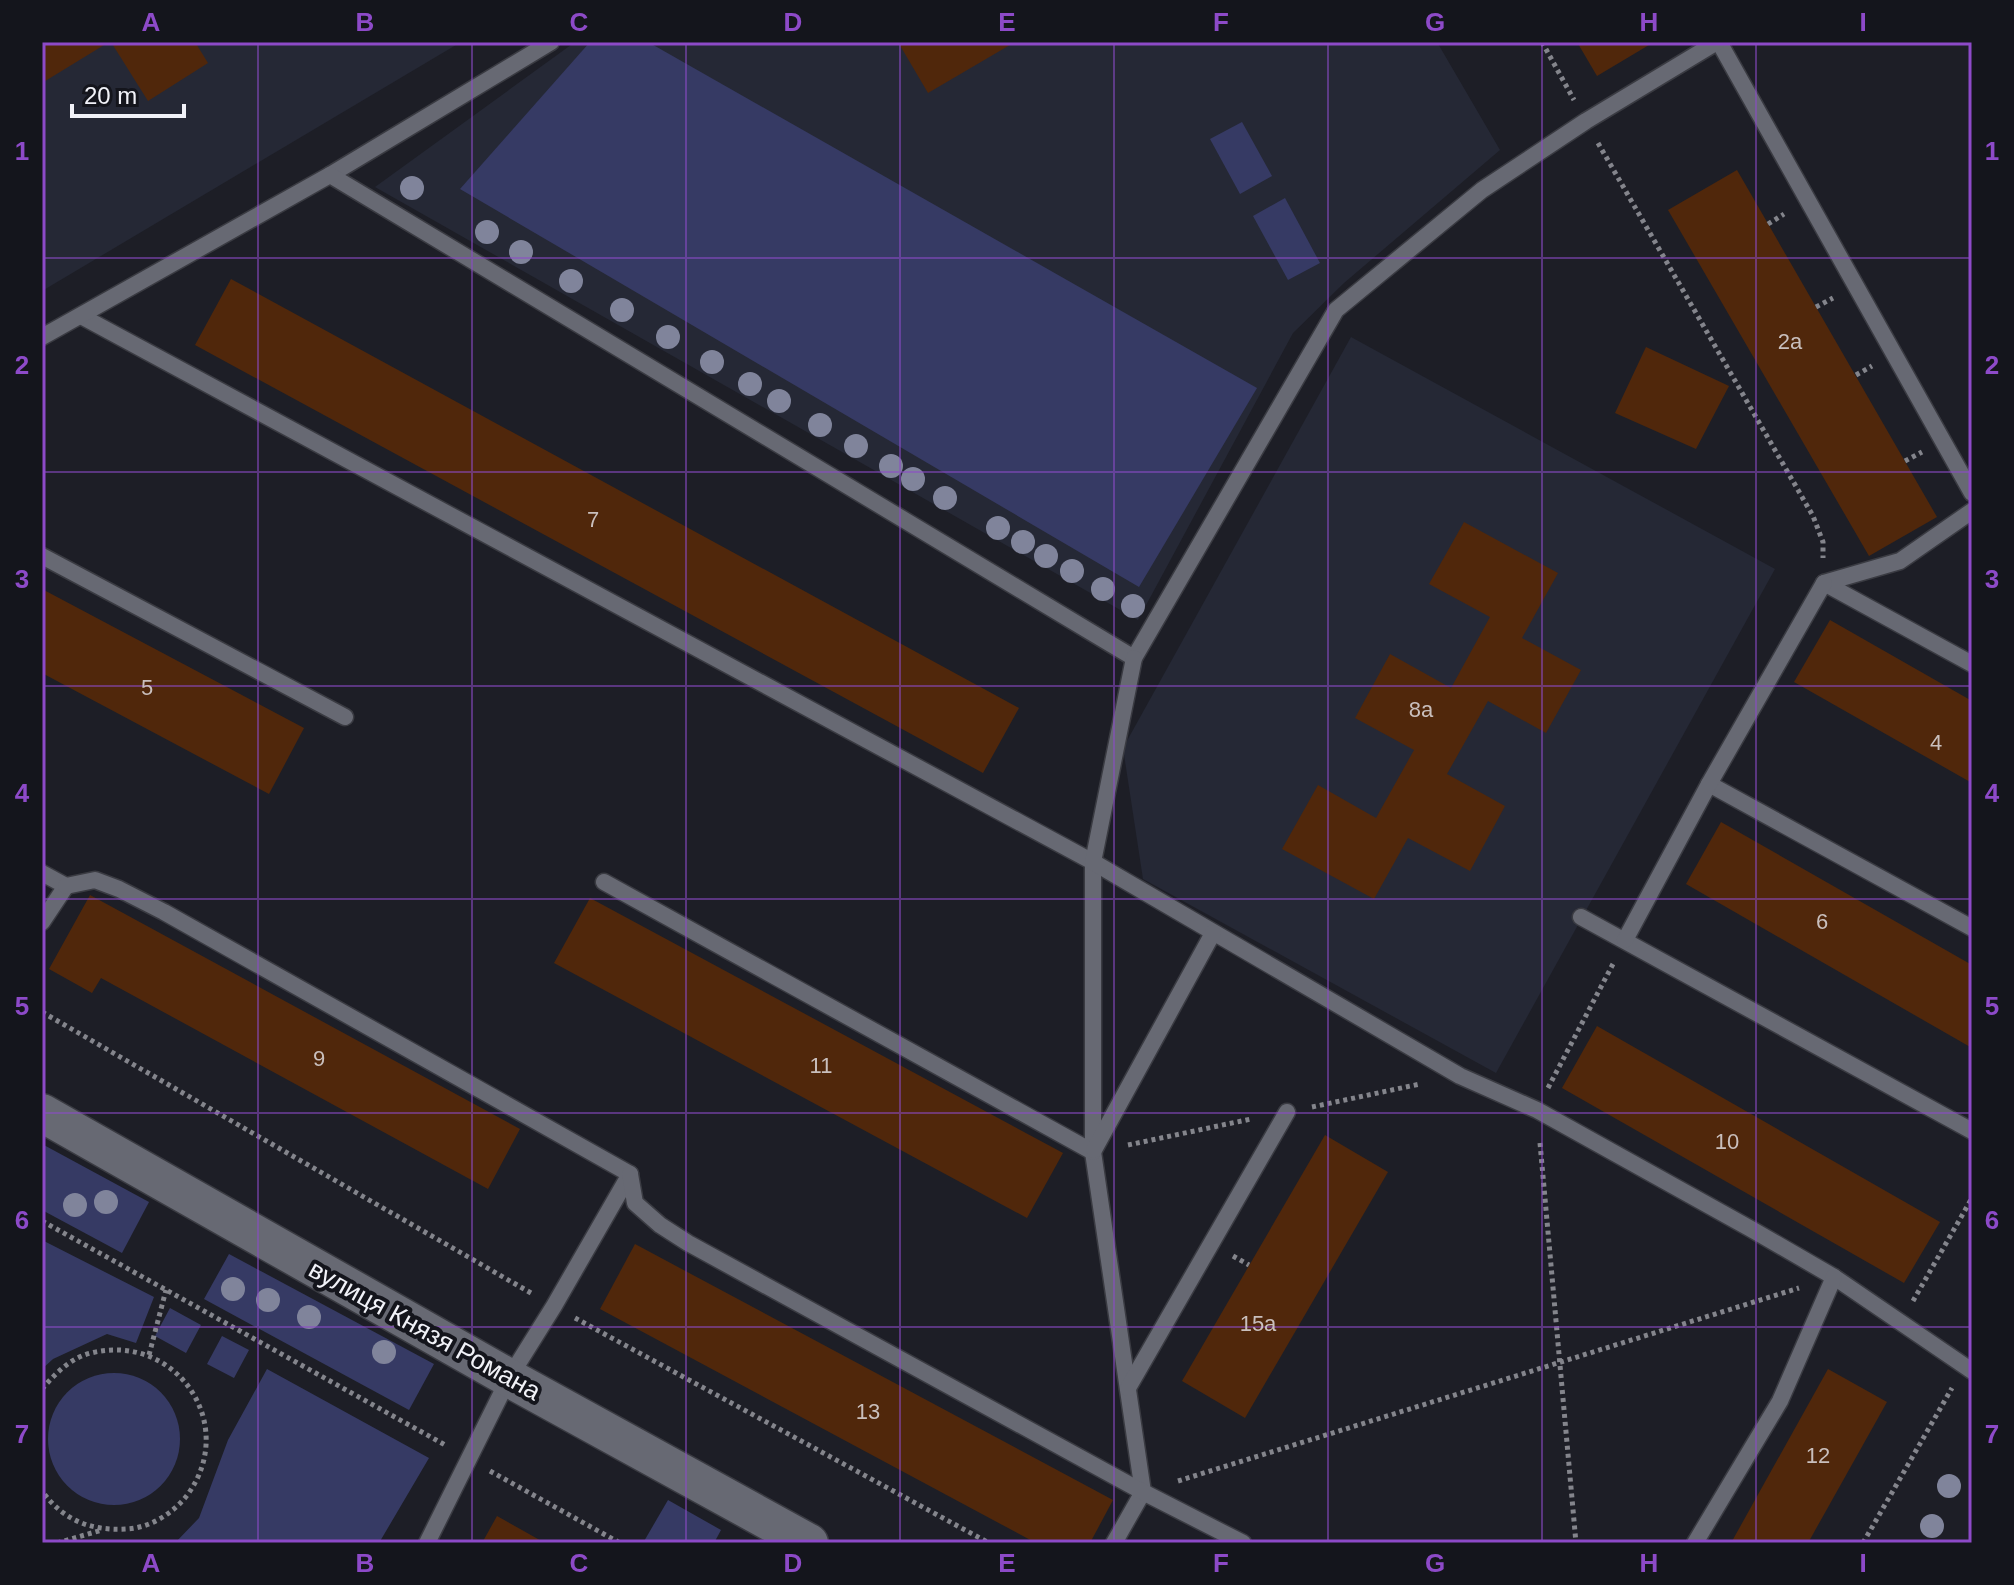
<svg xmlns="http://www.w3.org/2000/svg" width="2014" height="1585" font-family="Arial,sans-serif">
<rect width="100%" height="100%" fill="#1d1e26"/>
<g fill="#252835">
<path d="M42,42H461L42,291Z"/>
<path d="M575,42H1437L1500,150L1344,283L1293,333L1138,620L375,187Z"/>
<path d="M1351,337L1775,569L1496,1073L1143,879L1123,748Z"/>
</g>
<g fill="#363a64">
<path d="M590,42H648L1257,388L1139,587L460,189Z"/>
<path d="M1242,122L1272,176L1240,194L1210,139Z"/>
<path d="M1285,198L1320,263L1288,280L1253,216Z"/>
<path d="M42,1144L149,1202L122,1253L42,1210Z"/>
<path d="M42,1240L154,1297L136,1343L107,1334L53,1359L42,1369Z"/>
<path d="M229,1254L434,1364L409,1410L204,1299Z"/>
<path d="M170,1308L201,1325L186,1353L155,1336Z"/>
<path d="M222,1336L249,1350L234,1378L207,1364Z"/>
<path d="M267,1369L429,1458L379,1543H175L199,1518L228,1440Z"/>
<circle cx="114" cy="1439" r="66"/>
<path d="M668,1500L721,1530L714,1543H643Z"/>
</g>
<g fill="#50270b">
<path d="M42,42H109L42,83Z"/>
<path d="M111,42H195L208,63L148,101Z"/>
<path d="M898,42H1015L928,93Z"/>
<path d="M1577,42H1654L1597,76Z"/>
<path d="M1737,170L1937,517L1869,556L1668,210Z"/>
<path d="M231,279L1019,708L983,773L195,345Z"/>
<path d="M1646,347L1729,386L1696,449L1615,413Z"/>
<path d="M1464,522L1558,573L1522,638L1581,670L1546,733L1488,701L1447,774L1505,806L1470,871L1408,838L1374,899L1282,849L1318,785L1376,818L1414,750L1355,718L1390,654L1451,688L1490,617L1429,584Z"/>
<path d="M42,589L304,728L269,794L42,673Z"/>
<path d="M1830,620L1972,701V783L1794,682Z"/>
<path d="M1721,822L1972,965V1048L1686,884Z"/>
<path d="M90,895L520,1129L488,1189L101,978L92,993L49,969Z"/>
<path d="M590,898L1063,1153L1027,1218L554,963Z"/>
<path d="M1597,1026L1940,1222L1904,1283L1562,1088Z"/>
<path d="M1325,1135L1388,1172L1245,1418L1182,1381Z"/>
<path d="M635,1244L1113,1500L1090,1543H1036L600,1309Z"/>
<path d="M1828,1369L1887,1402L1808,1543H1731Z"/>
<path d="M497,1516L545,1543H482Z"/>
</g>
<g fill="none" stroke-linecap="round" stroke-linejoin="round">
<g stroke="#3a3b42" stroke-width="19">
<g id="service">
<path d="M1719,42L1972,493"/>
<path d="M330,175L551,42"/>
<path d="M81,316L1093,862V1152L1143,1492L1114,1543"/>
<path d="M42,337L330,175L1134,658L1336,310L1482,190L1586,121L1717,42"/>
<path d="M1972,511L1900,561L1824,583L1972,664"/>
<path d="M42,556L345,717"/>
<path d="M1134,658L1093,862L1460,1076L1537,1110L1751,1229L1834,1277L1972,1371"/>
<path d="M1709,784L1972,928"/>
<path d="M42,873L66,886L42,922"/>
<path d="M604,882L1093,1152"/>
<path d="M66,886L95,880L119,889L164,912L630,1174L554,1306L509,1378L427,1543"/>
<path d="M1581,917L1972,1131"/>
<path d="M1625,940L1709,784L1824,583"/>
<path d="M1094,1150L1213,933"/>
<path d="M630,1174L635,1203L660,1225L688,1243L1143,1492L1243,1543"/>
<path d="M1128,1388L1287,1112"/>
<path d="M1695,1543L1780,1401L1834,1277"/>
</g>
</g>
<g stroke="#3a3b42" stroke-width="41">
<path id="tertiary" d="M42,1113L509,1378L809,1543"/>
</g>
<g stroke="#84858c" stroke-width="5" stroke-dasharray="4 4" stroke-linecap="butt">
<path d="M1542,42L1574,100"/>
<path d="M1598,143L1813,516L1823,542V558"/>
<path d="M1768,224L1784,214"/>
<path d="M1816,307L1833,298"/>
<path d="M1856,375L1872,366"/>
<path d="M1905,461L1922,452"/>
<path d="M42,1012L531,1293"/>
<path d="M1548,1088L1614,962"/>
<path d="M1312,1107L1420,1084"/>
<path d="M1540,1143L1576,1543"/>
<path d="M1128,1145L1251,1119"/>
<path d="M42,1221L447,1446"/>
<path d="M1233,1256L1249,1265"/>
<path d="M1913,1301L1972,1198"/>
<path d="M575,1318L989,1543"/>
<path d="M149,1355L166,1290"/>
<path d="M42,1389C55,1374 70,1358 91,1353C175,1332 239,1423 188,1494C174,1513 150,1528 126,1529C90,1531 63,1520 42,1491"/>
<path d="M490,1471L620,1543"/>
<path d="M1178,1481L1799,1288"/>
<path d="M57,1543L102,1530"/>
<path d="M1863,1543L1952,1388"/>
</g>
<use href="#service" stroke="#676973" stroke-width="16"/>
<use href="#tertiary" stroke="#676973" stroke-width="38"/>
</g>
<g fill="#80849b">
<circle cx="412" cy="188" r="12"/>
<circle cx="487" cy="232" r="12"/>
<circle cx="521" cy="252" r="12"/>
<circle cx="571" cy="281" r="12"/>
<circle cx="622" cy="310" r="12"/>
<circle cx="668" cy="337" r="12"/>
<circle cx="712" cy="362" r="12"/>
<circle cx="750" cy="384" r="12"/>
<circle cx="779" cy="401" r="12"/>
<circle cx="820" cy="425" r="12"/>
<circle cx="856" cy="446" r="12"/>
<circle cx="891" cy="466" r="12"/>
<circle cx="913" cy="479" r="12"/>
<circle cx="945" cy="498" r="12"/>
<circle cx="998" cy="528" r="12"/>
<circle cx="1023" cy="542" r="12"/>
<circle cx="1046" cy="556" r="12"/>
<circle cx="1072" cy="571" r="12"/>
<circle cx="1103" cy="589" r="12"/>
<circle cx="1133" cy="606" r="12"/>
<circle cx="106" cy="1202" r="12"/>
<circle cx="75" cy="1205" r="12"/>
<circle cx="233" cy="1289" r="12"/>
<circle cx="268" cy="1300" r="12"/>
<circle cx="309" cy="1317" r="12"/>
<circle cx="384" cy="1352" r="12"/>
<circle cx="1949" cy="1486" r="12"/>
<circle cx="1932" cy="1526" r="12"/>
</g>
<path fill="none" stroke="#8d4ac8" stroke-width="2" stroke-opacity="0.55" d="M258,42V1543M472,42V1543M686,42V1543M900,42V1543M1114,42V1543M1328,42V1543M1542,42V1543M1756,42V1543M42,258H1972M42,472H1972M42,686H1972M42,899H1972M42,1113H1972M42,1327H1972"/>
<g text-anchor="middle" stroke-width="8" stroke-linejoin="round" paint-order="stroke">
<g font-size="22" fill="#c9bfbd">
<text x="1790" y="349">2а</text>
<text x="593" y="527">7</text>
<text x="147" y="695">5</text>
<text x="1421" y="717">8а</text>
<text x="1936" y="750">4</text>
<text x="1822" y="929">6</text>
<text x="319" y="1066">9</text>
<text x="821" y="1073">11</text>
<text x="1727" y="1149">10</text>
<text x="1258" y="1331">15а</text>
<text x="868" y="1419">13</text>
<text x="1818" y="1463">12</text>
</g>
<g font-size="26" fill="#f1f2f8" stroke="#14151c">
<text transform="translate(425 1330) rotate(29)" y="9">вулиця Князя Романа</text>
</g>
</g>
<rect width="2014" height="1585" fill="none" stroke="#14151c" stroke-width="88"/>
<path d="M72 104v12h112v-12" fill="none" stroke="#f1f2f8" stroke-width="4"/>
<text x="84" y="104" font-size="24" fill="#f1f2f8" stroke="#14151c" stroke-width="6" paint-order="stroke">20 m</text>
<rect x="44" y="44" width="1926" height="1497" fill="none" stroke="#8d4ac8" stroke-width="3"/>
<g font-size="26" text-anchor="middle" font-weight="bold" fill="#8d4ac8">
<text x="151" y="31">A</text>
<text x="365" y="31">B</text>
<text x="579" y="31">C</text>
<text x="793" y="31">D</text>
<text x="1007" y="31">E</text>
<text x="1221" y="31">F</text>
<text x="1435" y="31">G</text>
<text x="1649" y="31">H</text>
<text x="1863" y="31">I</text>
<text x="22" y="160">1</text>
<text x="1992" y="160">1</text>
<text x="22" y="374">2</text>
<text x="1992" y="374">2</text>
<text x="22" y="588">3</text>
<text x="1992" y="588">3</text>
<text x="22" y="802">4</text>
<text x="1992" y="802">4</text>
<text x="22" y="1015">5</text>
<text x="1992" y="1015">5</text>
<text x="22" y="1229">6</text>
<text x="1992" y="1229">6</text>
<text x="22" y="1443">7</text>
<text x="1992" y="1443">7</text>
<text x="151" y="1572">A</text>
<text x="365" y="1572">B</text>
<text x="579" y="1572">C</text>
<text x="793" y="1572">D</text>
<text x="1007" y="1572">E</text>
<text x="1221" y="1572">F</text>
<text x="1435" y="1572">G</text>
<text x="1649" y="1572">H</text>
<text x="1863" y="1572">I</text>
</g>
</svg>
